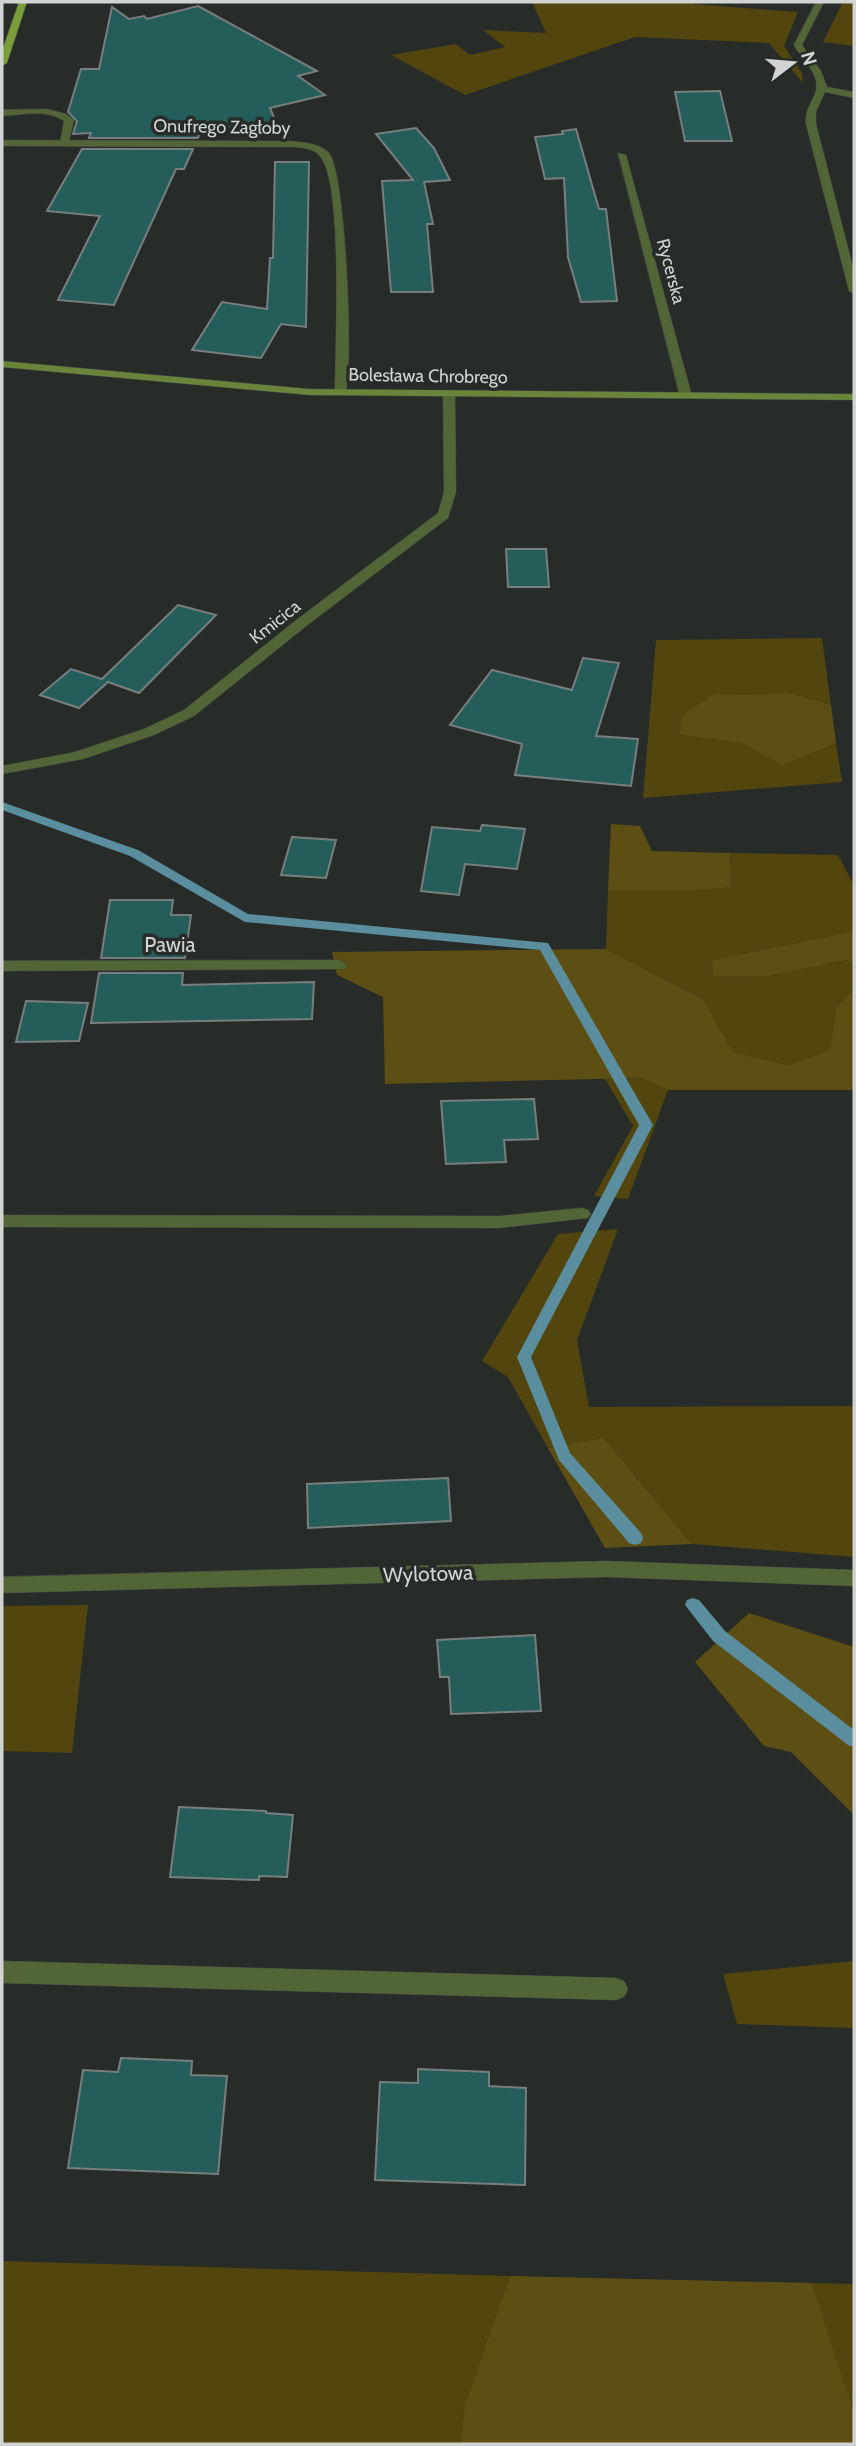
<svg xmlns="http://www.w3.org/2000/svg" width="856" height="2446" font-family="Cabin,sans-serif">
<rect width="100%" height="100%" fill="#272c29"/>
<g fill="#52450e">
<path d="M532,2H694V4L798,12L784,46L802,73L803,83L769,43L635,37L465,95L391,55L456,44L470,55L505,47L483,30L546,33Z"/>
<path d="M843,2H854V46L823,42Z"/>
<path d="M822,638L831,705L787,692L743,695L716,693L680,735L742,743L782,766L836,743L842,782L643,798L656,640Z"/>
<path d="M730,853L838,855L854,885V931L712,960L713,977L768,976L847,960L854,964V989L836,1008L830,1050L789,1065L733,1052L703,999L606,949L608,891H690L732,887Z"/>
<path d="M641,1078L668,1090L628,1199L594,1196L633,1126L605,1079Z"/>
<path d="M618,1229L577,1340L589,1407L854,1406V1557L692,1544L605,1439L548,1448L508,1377L482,1361L558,1234Z"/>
<path d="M88,1605L72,1753L2,1751V1606Z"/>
<path d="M854,1961V2028L737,2024L723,1974Z"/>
<path d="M2,2261L510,2276L465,2404L460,2444H2Z"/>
<path d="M812,2283L854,2284V2412Z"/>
</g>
<g fill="#5d4f13">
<path d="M787,692L831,705L836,743L782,766L742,743L680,735L683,715L716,693L743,695Z"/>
<path d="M611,824L640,826L652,851L730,853L732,887L690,891H608Z"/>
<path d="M854,931V964L847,960L768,976L713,977L712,960Z"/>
<path d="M606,949L703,999L733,1052L789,1065L830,1050L836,1008L854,989V1090H668L641,1078L385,1084L383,997L337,975L332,952Z"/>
<path d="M604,1438L692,1544L605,1548L548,1448Z"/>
<path d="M749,1613L854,1647V1815L791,1752L764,1746L695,1662Z"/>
<path d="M510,2276L812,2283L854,2412V2444H460L465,2404Z"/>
</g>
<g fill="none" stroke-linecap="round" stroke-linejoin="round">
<g fill="#5a8d9d" fill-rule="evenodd">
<path d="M2,802L138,850L248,914L548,943L653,1125L531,1357L570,1453L641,1533L643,1538L641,1543L635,1545L629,1543L559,1460L517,1357L639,1125L540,950L245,922L130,856L2,810Z"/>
<path d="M693,1598L699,1600L725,1631L854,1730V1747L848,1745L713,1641L685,1605L687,1600Z"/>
</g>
</g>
<g fill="#245d5a" stroke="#787e7e" stroke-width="2">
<path d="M198,6L317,71L298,76L325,95L270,108L278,127L200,133L198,138H89L91,133L73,134L77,121L68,112L81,69H99L112,7L129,19L144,16L147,19Z"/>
<path d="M720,91L732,141H685L675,92Z"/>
<path d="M416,128L434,148L450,180L424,182L433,224H427L433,292H391L382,181L413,180L376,134Z"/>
<path d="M576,129L599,209H606L617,301L581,302L568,257L564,178L545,179L535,137L563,134L562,131Z"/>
<path d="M82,149H193L184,169H176L114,305L58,300L100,216L47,211Z"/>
<path d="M275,162H309L306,327L281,324L261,358L192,350L222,302L267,309L270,258H273Z"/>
<path d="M506,549H546L549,587H508Z"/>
<path d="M178,605L216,615L139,693L108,682L79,708L40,695L71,669L102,679Z"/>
<path d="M583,658L619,663L596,736L638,739L631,786L515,775L522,744L450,725L492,670L572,690Z"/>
<path d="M482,825L525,829L517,869L465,864L459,895L421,891L432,827L480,831Z"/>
<path d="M292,837L336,840L326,878L281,875Z"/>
<path d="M110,900H173L171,915H191L185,958H101Z"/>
<path d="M99,973H183L182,985L314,982L312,1019L91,1023Z"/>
<path d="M26,1001L88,1003L79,1041L16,1042Z"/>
<path d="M534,1099L538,1139L504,1140L506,1162L446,1164L441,1101Z"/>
<path d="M448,1478L451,1521L308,1528L307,1484Z"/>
<path d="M535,1635L541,1711L451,1714L449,1677H440L437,1640Z"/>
<path d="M179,1807L266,1811V1813L293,1815L287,1877L259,1876V1880L170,1877Z"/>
<path d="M121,2058L192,2061L191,2075L227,2076L218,2174L68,2168L83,2070L118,2072Z"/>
<path d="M418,2069L489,2072V2086L526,2088L525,2185L375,2180L380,2082L418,2083Z"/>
</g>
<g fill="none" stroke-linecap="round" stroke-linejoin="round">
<g stroke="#424744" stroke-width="1">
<g id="lane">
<path d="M47,109L66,114L74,120L68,145L60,143L64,121C47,109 22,115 2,116V110Z"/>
<path d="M582,1208L588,1210L591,1214L588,1218L499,1228L2,1227V1215L499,1216Z"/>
<path d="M2,1961L616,1978L624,1981L628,1989L624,1997L616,2000L2,1983Z"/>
</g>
</g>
<g stroke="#424744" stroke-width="1">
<g id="street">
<path d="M816,2H824L802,45L821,71L827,87L854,92V98L825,92L816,112V124L854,271V294L849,291L806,124C805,112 809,107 814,96C824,76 802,61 794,45Z"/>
<path d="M2,140L288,141C301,142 320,143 329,153C346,173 354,370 345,395L335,393C335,346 343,193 322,159C316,148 300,147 288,147L2,146Z"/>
<path d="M618,153L626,155L692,396L690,398L680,396Z"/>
<path d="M449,391L455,394L456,492L448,518L305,627L194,716L154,735L83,759L2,774V766L75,752L144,729L184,710L295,621L438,513L444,492L443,394Z"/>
<path d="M339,960L347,965L345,969L2,971V961Z"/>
<path d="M607,1561L854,1570V1586L607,1577L2,1593V1577Z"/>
</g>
</g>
<g stroke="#424744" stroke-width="1">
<path id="secondary" d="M2,361L309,389L854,394V400L309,395L2,367Z"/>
</g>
<g stroke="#424744" stroke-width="1">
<path id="primary" d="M19,2H27L7,63L2,66V51Z"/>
</g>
<use href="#lane" fill="#526537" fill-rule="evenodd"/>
<use href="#street" fill="#526537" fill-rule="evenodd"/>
<use href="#secondary" fill="#68853a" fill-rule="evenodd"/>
<use href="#primary" fill="#789d3a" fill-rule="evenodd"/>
</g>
<g text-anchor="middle" stroke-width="7" stroke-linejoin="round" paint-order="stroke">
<g font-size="18" fill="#d1d4d2" stroke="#272c29">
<text transform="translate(222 127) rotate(1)" y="6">Onufrego Zagłoby</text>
<text transform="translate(671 271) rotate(75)" y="6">Rycerska</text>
<text transform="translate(428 376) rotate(1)" y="6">Bolesława Chrobrego</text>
<text transform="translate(275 622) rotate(-38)" y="6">Kmicica</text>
</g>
<g font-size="21" fill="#d1d4d2" stroke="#272c29">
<text x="170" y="952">Pawia</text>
<text transform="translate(428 1574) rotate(-2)" y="7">Wylotowa</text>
</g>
</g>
<rect width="856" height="2446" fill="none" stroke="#d1d4d2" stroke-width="7"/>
<g transform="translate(793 63) rotate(74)" stroke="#272c29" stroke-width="5" paint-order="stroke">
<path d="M0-5L12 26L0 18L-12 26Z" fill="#d1d4d2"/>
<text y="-10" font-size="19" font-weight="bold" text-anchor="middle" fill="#d1d4d2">N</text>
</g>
</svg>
